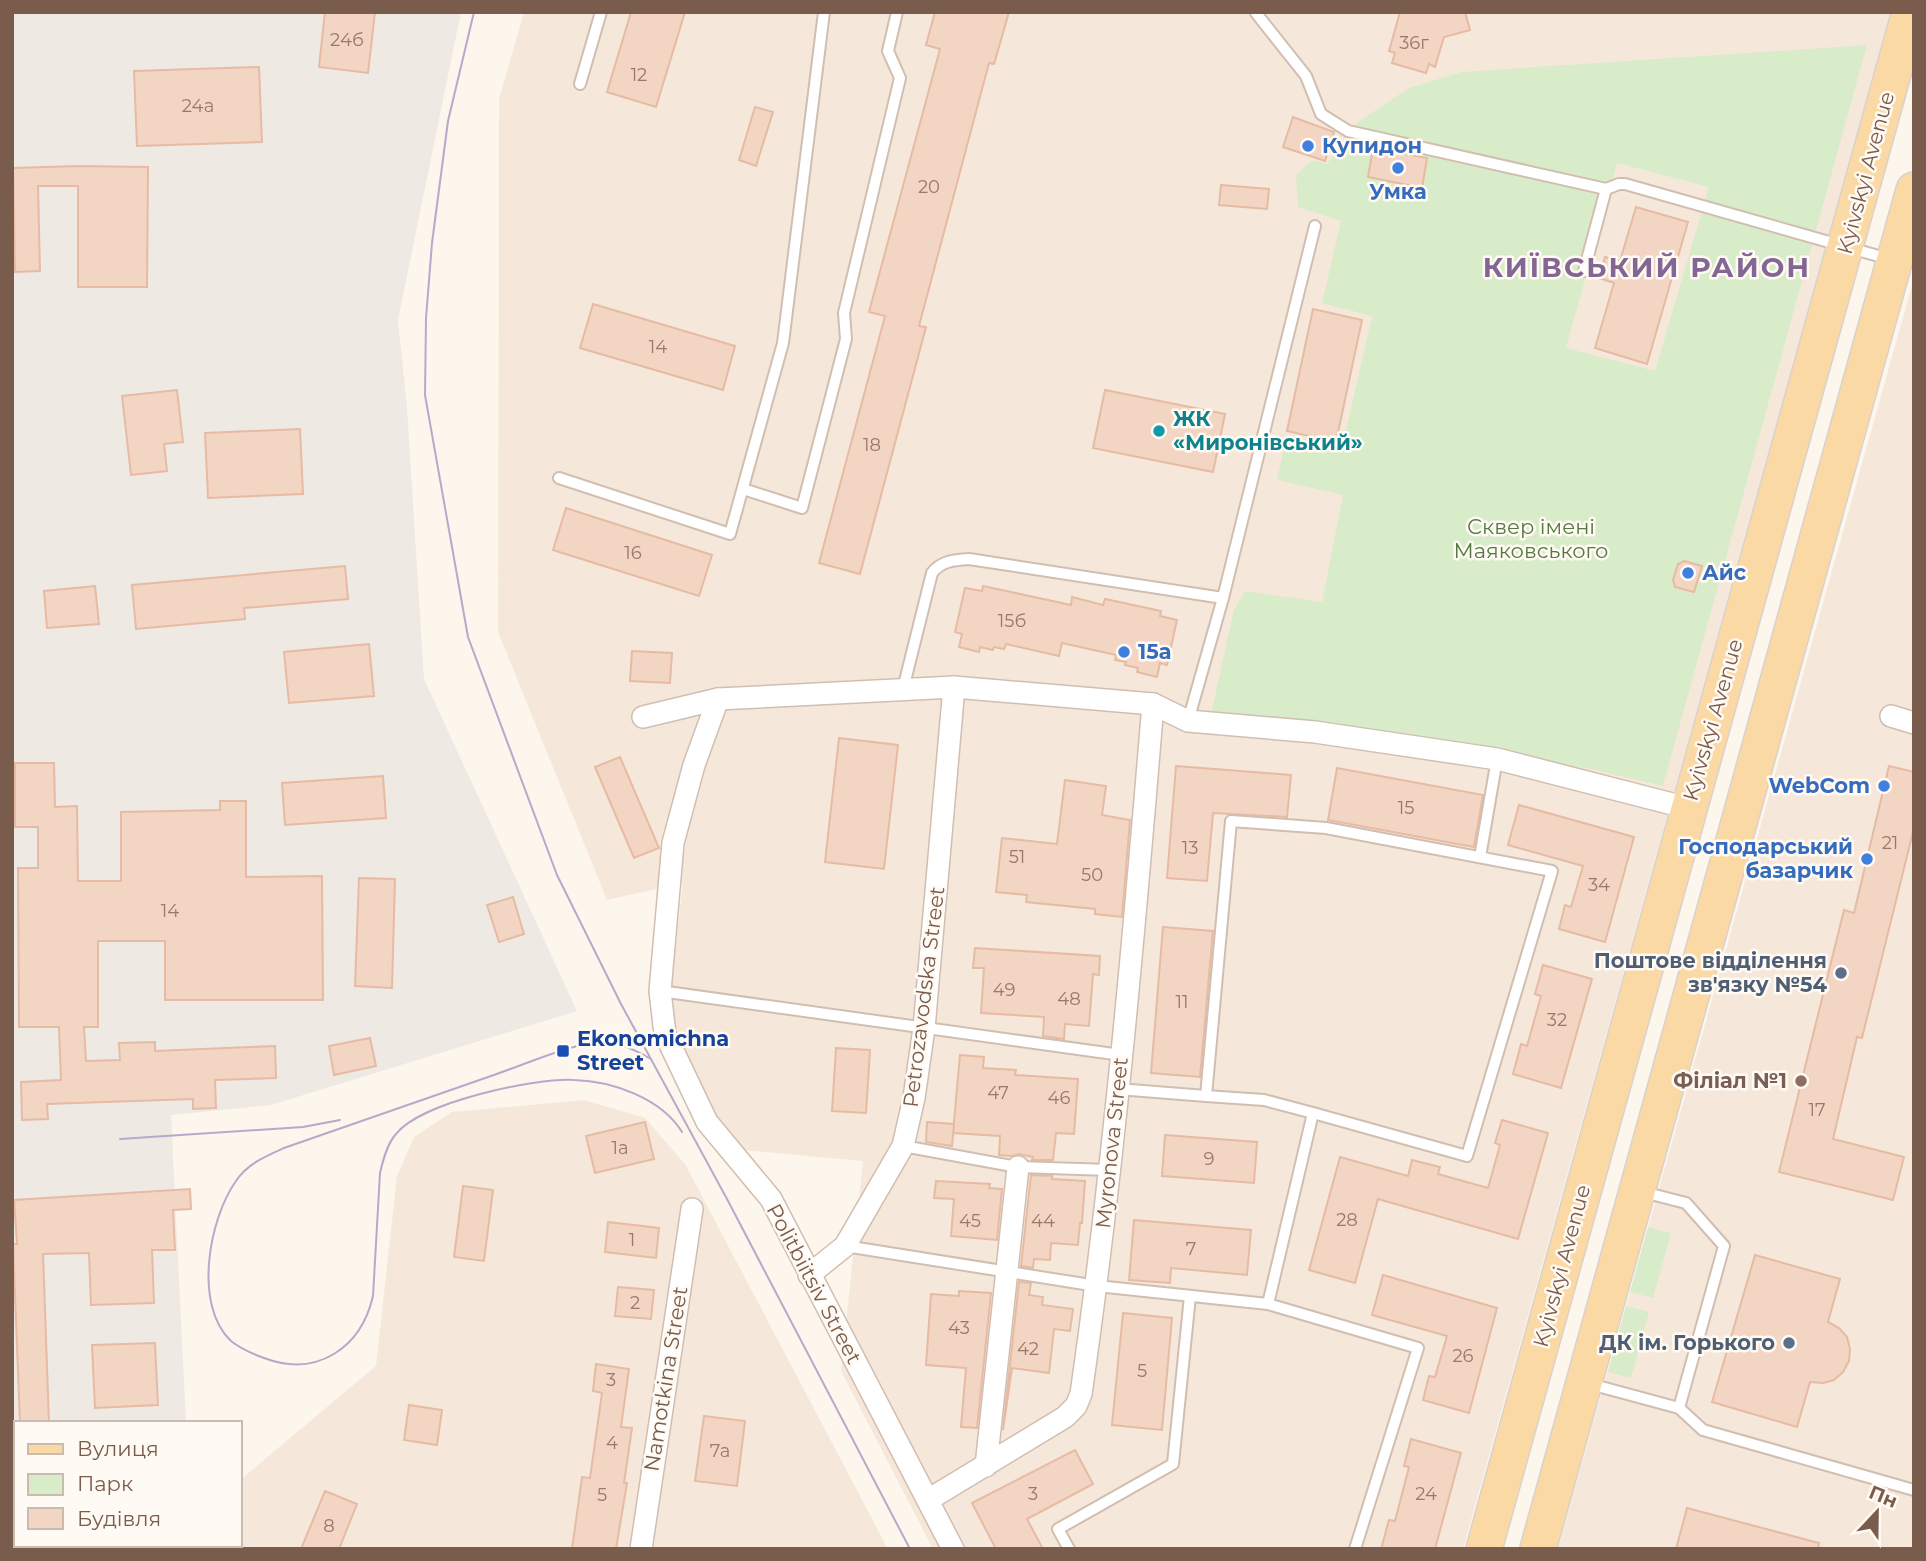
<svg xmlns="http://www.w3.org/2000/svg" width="1926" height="1561" font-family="Montserrat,sans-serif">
<rect width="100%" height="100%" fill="#fdf6ec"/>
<g fill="#f5e8da">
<path d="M524,12H1891L1463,1549H933L841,1371L863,1161L743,1150L715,1118L671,1032L669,1004L683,883L607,900L498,632L499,99Z"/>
<path d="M1914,278V1549H1558Z"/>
<path d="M584,1100L645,1118L685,1164L888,1549H208L210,1545H240V1480L376,1366L397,1176L414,1137L452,1112Z"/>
</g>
<path fill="#efe9e4" d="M12,12H461L398,320L407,407L424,679L577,1011L271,1105L171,1115L186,1423H16V1478L12,1480Z"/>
<g fill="#d8ecc9" fill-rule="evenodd">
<path d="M1867,45L1663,786L1591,769L1211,714L1234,610L1245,591L1322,602L1343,495L1277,480L1287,435L1342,448L1372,316L1322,303L1341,221L1298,207L1296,175L1313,160L1327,164L1357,123L1409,88L1462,72ZM1617,163L1709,187L1655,371L1566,348Z"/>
<path d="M1648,1227L1671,1233L1653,1298L1630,1292Z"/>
<path d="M1626,1306L1649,1312L1631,1378L1608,1372Z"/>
</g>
<g fill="#f3d5c3" stroke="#e6bba3" stroke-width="2">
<path d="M325,12H375L368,73L319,67Z"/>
<path d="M631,12H685L656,107L607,92Z"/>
<path d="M935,12H1009L994,64L989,63L919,326L926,327L860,574L819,563L885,316L869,312L940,49L926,45Z"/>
<path d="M1400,12H1465L1470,30L1444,37L1435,67L1429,64L1426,73L1392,63L1395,53L1389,51Z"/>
<path d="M259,67L262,142L137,146L134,71Z"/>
<path d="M755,107L773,112L756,166L739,160Z"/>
<path d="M1293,117L1334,132L1325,161L1283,147Z"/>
<path d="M1373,148L1427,158L1422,188L1368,177Z"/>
<path d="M78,166L148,167L147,287H78V186H38L40,271L15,272L13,168Z"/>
<path d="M1221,185L1269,189L1267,209L1219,205Z"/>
<path d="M1636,207L1688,222L1647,364L1595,348L1614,283L1599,278L1605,257L1620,261Z"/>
<path d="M593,304L735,346L723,390L580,348Z"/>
<path d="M1313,309L1362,320L1336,442L1287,431Z"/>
<path d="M177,390L183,442L164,444L167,471L131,475L122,396Z"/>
<path d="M1105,390L1225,414L1213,472L1093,448Z"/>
<path d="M300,429L303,494L208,498L205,433Z"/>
<path d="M566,508L712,555L699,596L553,550Z"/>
<path d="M1684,561L1702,566L1694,592L1675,587L1673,580L1678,564Z"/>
<path d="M345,566L348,599L244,608L245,619L136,629L132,585Z"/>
<path d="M95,586L99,624L47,628L44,591Z"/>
<path d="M983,586L1071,605L1072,597L1103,605L1105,599L1161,611L1160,616L1177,620L1167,665L1160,663L1157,677L1137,672L1138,668L1125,665L1126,662L1115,660L1116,655L1062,643L1059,656L1006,644L1004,649L994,647L993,650L980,647L979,652L959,647L962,634L955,632L965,588L982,591Z"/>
<path d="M369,644L374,696L289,703L284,652Z"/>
<path d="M632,651L672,653L670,683L630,681Z"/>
<path d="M839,738L898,745L884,869L825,862Z"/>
<path d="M620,757L659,848L634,858L595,767Z"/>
<path d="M15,763H54L55,807L77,806L78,881H121V812L220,810V801H246V877L322,876L323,1000H165V941H98V1027H84L86,1061L120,1060L119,1043L155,1042V1051L275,1046L276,1078L215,1080L216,1108L193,1109V1099L47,1104L48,1119L22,1120L21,1082L61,1080L59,1027H19L18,868H38V827H15Z"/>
<path d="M1176,766L1291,775L1287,817L1213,813L1207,881L1167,878Z"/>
<path d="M1889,766L1914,772V828L1862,1038L1857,1037L1833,1139L1904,1157L1893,1200L1779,1172L1844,910L1854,913Z"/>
<path d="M1337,768L1483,795L1474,847L1328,820Z"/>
<path d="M383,776L386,818L285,825L282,783Z"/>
<path d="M1065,780L1106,786L1102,815L1130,820L1122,917L1095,914V909L1026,902L1027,895L996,892L1002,838L1057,844Z"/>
<path d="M1519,805L1634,837L1605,942L1559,929L1565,905L1571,907L1583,866L1508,845Z"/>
<path d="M359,878L395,879L392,988L355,986Z"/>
<path d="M513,897L524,934L499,942L487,905Z"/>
<path d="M1163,927L1213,931L1200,1077L1151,1073Z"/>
<path d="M975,948L1100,956L1099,975L1093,974L1089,1026L1065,1024L1064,1039L1043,1036L1044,1017L981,1013L984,968H973Z"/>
<path d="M1543,965L1592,979L1561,1088L1513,1074L1521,1044L1527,1046L1541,996L1535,994Z"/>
<path d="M370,1038L376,1066L334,1075L329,1046Z"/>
<path d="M836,1048L870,1050L866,1113L832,1111Z"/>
<path d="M960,1055L984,1057L983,1068L1016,1070L1015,1075L1078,1079L1074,1134L1056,1133L1053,1160H1032L1033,1157L1019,1154L1012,1156L999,1155L1000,1136L953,1133Z"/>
<path d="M1502,1120L1548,1133L1518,1239L1378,1199L1355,1283L1309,1270L1340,1157L1408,1176L1412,1160L1440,1167L1438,1174L1488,1188L1500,1145L1495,1143Z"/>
<path d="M645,1122L654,1159L595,1173L586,1136Z"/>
<path d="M927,1122L954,1124L952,1146L926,1142Z"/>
<path d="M1165,1135L1257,1142L1254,1183L1162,1176Z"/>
<path d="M1031,1175L1052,1176V1179L1085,1181L1082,1223H1080L1078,1245L1051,1243L1050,1260L1034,1259L1033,1268L1021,1266Z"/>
<path d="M936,1181L990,1184L989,1188L1002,1189L997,1240L951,1236L954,1199L934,1198Z"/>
<path d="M463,1186L493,1190L484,1261L454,1257Z"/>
<path d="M190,1189L191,1209L173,1210L175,1250H152L154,1303L91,1305L89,1253L43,1254L49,1423H20L13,1244H17L14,1200Z"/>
<path d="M1134,1220L1251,1230L1247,1275L1171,1268L1170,1283L1129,1280Z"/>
<path d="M608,1222L659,1228L656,1258L605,1252Z"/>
<path d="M1755,1255L1840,1279L1828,1322L1839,1328L1847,1337L1850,1349L1849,1361L1843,1372L1834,1380L1823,1383L1810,1382L1797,1427L1712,1402Z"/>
<path d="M1383,1275L1497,1308L1469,1413L1423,1400L1429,1376L1435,1377L1447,1336L1372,1315Z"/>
<path d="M1019,1282L1031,1283L1029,1295L1043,1297L1042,1305L1073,1309L1070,1331L1054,1329L1049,1373L1012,1368L1003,1430Z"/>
<path d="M618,1287L654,1290L651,1319L615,1316Z"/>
<path d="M959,1291L991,1293L977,1428L961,1427L966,1368L926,1365L931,1294L959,1296Z"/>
<path d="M1123,1313L1172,1318L1162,1430L1112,1425Z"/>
<path d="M155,1343L158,1405L95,1408L92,1345Z"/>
<path d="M596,1364L629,1369L621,1427L632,1428L624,1483H627L616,1549H572L582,1477L590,1478L602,1393L593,1391Z"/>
<path d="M409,1405L442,1410L437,1445L404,1440Z"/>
<path d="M704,1416L745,1421L737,1486L695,1481Z"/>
<path d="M1411,1439L1461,1453L1435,1549H1381L1389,1520L1395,1521L1409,1467L1404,1466Z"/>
<path d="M1075,1450L1093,1484L1027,1519L1043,1549H996L972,1503Z"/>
<path d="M325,1491L357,1504L339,1549H301Z"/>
<path d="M1687,1508L1819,1543L1818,1549H1676Z"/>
</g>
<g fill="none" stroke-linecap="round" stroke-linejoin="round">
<g stroke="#d1beb0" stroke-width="14">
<g id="lane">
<path d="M1256,13L1306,76L1321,114L1348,131L1606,189L1584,271"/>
<path d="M580,84L601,12"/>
<path d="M1606,189L1619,184H1625L1889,259"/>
<path d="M559,478L730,534L783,343L824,12"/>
<path d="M743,489L802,508L846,339L844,313L900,78L888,51L897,12"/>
<path d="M903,689L932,573C941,561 954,560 969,559L1223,598"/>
<path d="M1188,721L1223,598L1315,226"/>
<path d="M1480,857L1497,759"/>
<path d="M660,991L1121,1055"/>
<path d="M1118,1089L1206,1096"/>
<path d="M903,1146L1018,1167L1110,1170"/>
<path d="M1643,1192L1686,1203L1724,1246L1679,1408"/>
<path d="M845,1246L1097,1286L1268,1304L1418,1348L1355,1549"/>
<path d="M1268,1304L1313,1113L1467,1156L1552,871L1326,828L1231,821L1206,1096L1264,1100L1313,1113"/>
<path d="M1590,1384L1679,1408L1703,1430L1914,1490"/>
<path d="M1069,1549L1058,1529L1173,1464L1190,1296"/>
</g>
</g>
<g stroke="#d1beb0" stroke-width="24">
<g id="street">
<path d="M718,699L694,765L673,843L660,991L665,1034L707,1122L771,1199L953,1549"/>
<path d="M1891,716L1914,723"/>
<path d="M643,717L718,699L954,687L1153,704L1188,721L1315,732L1497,759L1688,808"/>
<path d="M809,1275L845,1246L903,1146L914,1098L924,1028L954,687"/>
<path d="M986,1466L1018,1167"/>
<path d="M928,1500L1065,1417L1076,1406L1081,1394C1114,1165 1134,935 1153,704"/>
<path d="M641,1549L692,1209"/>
</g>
</g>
<g stroke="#d6c0b0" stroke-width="35">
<g id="secondary">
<path d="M12,1481L16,1484"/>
<path d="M84,1545L88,1549"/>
</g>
</g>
<g stroke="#dad1cd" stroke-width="38">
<g id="primary">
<path d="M1484,1549L1910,12"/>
<path d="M1538,1549L1914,190"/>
</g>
</g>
<use href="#lane" stroke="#fff" stroke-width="10"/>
<use href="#street" stroke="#fff" stroke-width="21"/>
<use href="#secondary" stroke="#fff" stroke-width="32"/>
<use href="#primary" stroke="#fbd9a5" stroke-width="35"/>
<g stroke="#b9a8c9" stroke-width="2">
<path d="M474,12L448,121L432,243L426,318L425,395L468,637L557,875L621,1004L727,1199L910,1549"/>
<path d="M649,1058C633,1048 613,1041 593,1043C563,1047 521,1066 491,1076C422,1100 353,1124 284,1148C266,1156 247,1164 236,1181C209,1219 193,1305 231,1341C241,1349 253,1354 264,1358C317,1378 361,1348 373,1296L380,1173C383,1160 387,1144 396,1134C421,1102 534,1078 574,1080C612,1081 661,1098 682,1132"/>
<path d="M120,1139L303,1127L340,1120"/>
</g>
</g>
<g fill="#3f7fe0" stroke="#fffaf3" stroke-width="2.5">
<circle cx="1308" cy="146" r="7"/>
<circle cx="1398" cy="168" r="7"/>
<circle cx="1688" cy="573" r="7"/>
<circle cx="1124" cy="652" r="7"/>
<circle cx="1884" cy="786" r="7"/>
<circle cx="1867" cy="859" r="7"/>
</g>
<circle fill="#0f9aa8" stroke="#fffaf3" stroke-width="2.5" cx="1159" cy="431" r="7"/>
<g fill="#5c6f8a" stroke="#fffaf3" stroke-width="2.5">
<circle cx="1841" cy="973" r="7"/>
<circle cx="1789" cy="1343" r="7"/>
</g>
<rect fill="#1a4fb4" stroke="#fffaf3" stroke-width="2.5" x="556" y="1044" width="14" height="14" rx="3.5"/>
<circle fill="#8d6e63" stroke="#fffaf3" stroke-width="2.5" cx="1801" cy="1081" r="7"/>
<g text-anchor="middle" stroke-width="5" stroke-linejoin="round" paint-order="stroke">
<g font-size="18" fill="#987a6a">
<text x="347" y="46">24б</text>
<text x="1414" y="49">36г</text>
<text x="639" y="81">12</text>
<text x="198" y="112">24а</text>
<text x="929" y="193">20</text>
<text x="658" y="353">14</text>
<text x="872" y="451">18</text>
<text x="633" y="559">16</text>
<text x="1012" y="627">15б</text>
<text x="1406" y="814">15</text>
<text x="1890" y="849">21</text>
<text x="1190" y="854">13</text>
<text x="1017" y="863">51</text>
<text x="1092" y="881">50</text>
<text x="1599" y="891">34</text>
<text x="170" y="917">14</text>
<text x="1004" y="996">49</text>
<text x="1069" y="1005">48</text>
<text x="1182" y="1008">11</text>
<text x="1557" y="1026">32</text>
<text x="998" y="1099">47</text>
<text x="1059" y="1104">46</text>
<text x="1817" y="1116">17</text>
<text x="620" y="1154">1а</text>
<text x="1209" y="1165">9</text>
<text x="1347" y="1226">28</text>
<text x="970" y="1227">45</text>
<text x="1043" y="1227">44</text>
<text x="632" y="1246">1</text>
<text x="1191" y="1255">7</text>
<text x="635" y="1309">2</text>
<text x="959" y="1334">43</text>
<text x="1028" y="1355">42</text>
<text x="1463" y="1362">26</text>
<text x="1142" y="1377">5</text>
<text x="611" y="1386">3</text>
<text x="612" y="1449">4</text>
<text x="720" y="1457">7а</text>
<text x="1033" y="1500">3</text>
<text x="1426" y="1500">24</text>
<text x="602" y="1501">5</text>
<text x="329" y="1532">8</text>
</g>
<g font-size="21" font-weight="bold" fill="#366cbe" stroke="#fffaf3" text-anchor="start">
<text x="1322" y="153">Купидон</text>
<text x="1398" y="199" text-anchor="middle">Умка</text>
<text x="1702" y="580">Айс</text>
<text x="1138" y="659">15а</text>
<text x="1870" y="793" text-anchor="end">WebCom</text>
<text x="1853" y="854" text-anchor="end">Господарський<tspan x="1853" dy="24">базарчик</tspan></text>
</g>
<g font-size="21" fill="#7a5c4d" stroke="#fffaf3">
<text transform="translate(1866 173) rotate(-75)" y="7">Kyivskyi Avenue</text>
<text transform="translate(1713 720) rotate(-74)" y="7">Kyivskyi Avenue</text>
<text transform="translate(924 997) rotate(-83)" y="7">Petrozavodska Street</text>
<text transform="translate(1112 1143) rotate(-84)" y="7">Myronova Street</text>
<text transform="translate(1562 1266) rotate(-75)" y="7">Kyivskyi Avenue</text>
<text transform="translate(814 1284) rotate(62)" y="7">Politbiitsiv Street</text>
<text transform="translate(666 1379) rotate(-81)" y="7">Namotkina Street</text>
</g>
<g font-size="21" font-weight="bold" fill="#0d838f" stroke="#fffaf3" text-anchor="start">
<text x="1173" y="426">ЖК<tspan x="1173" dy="24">«Миронівський»</tspan></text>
</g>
<g font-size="21" fill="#537a41" stroke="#fffaf3">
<text x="1531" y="534">Сквер імені<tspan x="1531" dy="24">Маяковського</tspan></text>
</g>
<g font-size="21" font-weight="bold" fill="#4e5e75" stroke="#fffaf3" text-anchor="end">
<text x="1827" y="968">Поштове відділення<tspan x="1827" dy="24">зв'язку №54</tspan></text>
<text x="1775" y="1350">ДК ім. Горького</text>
</g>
<g font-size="21" font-weight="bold" fill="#164399" stroke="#fffaf3" text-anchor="start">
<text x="577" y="1046">Ekonomichna<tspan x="577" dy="24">Street</tspan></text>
</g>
<g font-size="21" font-weight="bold" fill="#785e54" stroke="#fffaf3" text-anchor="end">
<text x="1787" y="1088">Філіал №1</text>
</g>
<g font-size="28" font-weight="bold" letter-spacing="2" fill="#846695" stroke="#fffaf3">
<text x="1647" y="277">КИЇВСЬКИЙ РАЙОН</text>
</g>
</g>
<rect width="1926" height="1561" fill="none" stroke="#7a5c4d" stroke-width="28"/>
<rect x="14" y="1421" width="228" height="126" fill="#fffaf3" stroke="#cabbb1" stroke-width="2"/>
<rect x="28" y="1444" width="35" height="10" fill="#fbd9a5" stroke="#cabbb1" stroke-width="2"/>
<text x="77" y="1456" font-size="21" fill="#7a5c4d">Вулиця</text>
<rect x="28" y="1474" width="35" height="21" fill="#d8ecc9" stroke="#cabbb1" stroke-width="2"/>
<text x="77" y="1491" font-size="21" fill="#7a5c4d">Парк</text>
<rect x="28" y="1508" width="35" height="21" fill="#f3d5c3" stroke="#cabbb1" stroke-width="2"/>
<text x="77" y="1526" font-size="21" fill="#7a5c4d">Будівля</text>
<g transform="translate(1877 1512) rotate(22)" stroke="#fffaf3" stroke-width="5" paint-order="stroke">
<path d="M0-5L12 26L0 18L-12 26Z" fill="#7a5c4d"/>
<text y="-10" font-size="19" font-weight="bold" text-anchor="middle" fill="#7a5c4d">Пн</text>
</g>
</svg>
